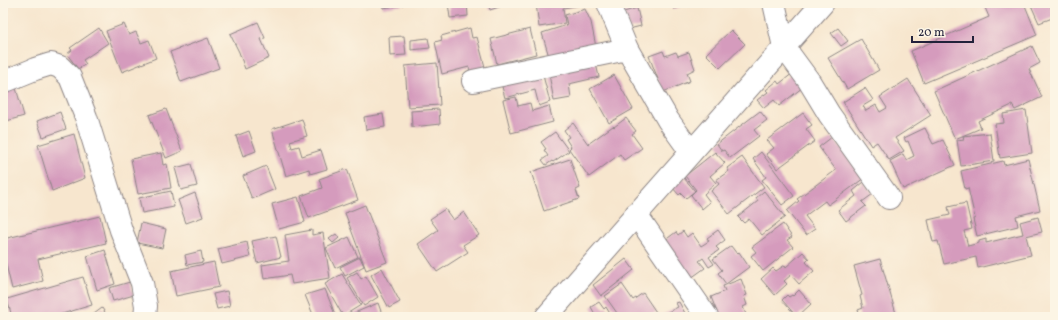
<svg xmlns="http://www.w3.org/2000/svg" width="1058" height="320" font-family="Vollkorn,serif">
<rect width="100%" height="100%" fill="#fcf5e5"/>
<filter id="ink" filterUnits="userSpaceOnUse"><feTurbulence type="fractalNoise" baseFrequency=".025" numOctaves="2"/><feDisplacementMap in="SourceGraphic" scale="8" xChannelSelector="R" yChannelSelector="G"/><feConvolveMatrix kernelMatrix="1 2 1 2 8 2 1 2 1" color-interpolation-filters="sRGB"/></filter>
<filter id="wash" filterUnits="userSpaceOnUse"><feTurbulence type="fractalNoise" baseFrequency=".012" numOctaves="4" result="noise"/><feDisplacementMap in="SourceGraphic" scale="16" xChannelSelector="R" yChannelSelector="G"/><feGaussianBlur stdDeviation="0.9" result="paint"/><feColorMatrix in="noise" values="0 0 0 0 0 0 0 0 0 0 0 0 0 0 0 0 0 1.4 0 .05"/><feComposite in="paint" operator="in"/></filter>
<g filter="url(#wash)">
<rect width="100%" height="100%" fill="#f7e6ce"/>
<g id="blocks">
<g fill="#d59bbd">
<path d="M382,3H403V5L383,8Z"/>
<path d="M448,3H467L468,16L450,18Z"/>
<path d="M488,3H511L490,10Z"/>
<path d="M536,3H581V5L563,8L565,23L539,27Z"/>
<path d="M672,3H691L674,9Z"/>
<path d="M983,3H1024L1037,35L924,83L911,51L989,17Z"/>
<path d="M1030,3H1049L1055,17L1039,23Z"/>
<path d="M637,8L641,26L629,29L624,12Z"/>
<path d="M585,9L591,22L596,47L550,60L542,33L567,25L565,15Z"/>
<path d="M258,22L265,38L261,39L269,58L245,69L239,52L230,34Z"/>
<path d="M124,24L129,35L136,32L141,43L149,40L156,58L122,72L106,31Z"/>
<path d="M99,28L108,43L83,60L86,64L78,69L67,54L72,50L70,48Z"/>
<path d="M470,28L472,38L477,37L485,67L470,71L469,67L442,74L435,42L442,40L441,36Z"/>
<path d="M838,28L848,41L841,46L831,33Z"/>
<path d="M530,29L536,54L497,64L491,39Z"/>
<path d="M731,30L745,44L720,68L706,54Z"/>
<path d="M404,36L406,55L390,56L389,37Z"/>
<path d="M208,38L219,68L181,82L170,52Z"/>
<path d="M428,38L430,48L411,50V40Z"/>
<path d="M861,39L879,70L847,89L828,58Z"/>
<path d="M1032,46L1040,63L1029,69L1042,97L1015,110L1012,105L978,121L981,128L955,139L934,91Z"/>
<path d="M663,51L665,56L676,52L678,56L689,52L695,69L687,73L690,81L663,92L649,56Z"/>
<path d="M595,59L599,77L569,84L571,98L554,101L548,69Z"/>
<path d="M437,63L440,105L408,107L405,66Z"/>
<path d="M541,68L550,102L539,106L535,90L505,98L500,79Z"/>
<path d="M793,73L803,87L779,106L774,100L764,108L757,100L768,92L766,90L777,81L779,84Z"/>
<path d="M614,75L633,109L609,123L590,89Z"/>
<path d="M908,79L931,115L895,138L904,151L889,160L877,142L871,146L843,102L865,88L873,100L863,106L866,111L876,105L880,112L887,108L880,97Z"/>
<path d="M16,88L24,116L3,122V92Z"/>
<path d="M516,97L518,106L530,103L532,111L549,106L553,122L511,133L503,100Z"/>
<path d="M166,109L182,151L166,158L149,115Z"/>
<path d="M439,109L440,124L412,127L411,111Z"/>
<path d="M1026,110L1032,153L1000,158L995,124L1004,123L1003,114Z"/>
<path d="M760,111L767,120L754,130L759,136L730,158L724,150L722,151L717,144Z"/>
<path d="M60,112L66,129L43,137L37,121Z"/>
<path d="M803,113L812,125L806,129L815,141L777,169L766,154L774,148L767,140Z"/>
<path d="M383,114L385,127L366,130L364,117Z"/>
<path d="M626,118L636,131L632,134L642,148L624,160L620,154L589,177L569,149L571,147L566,139L569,137L564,130L573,123L588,144L613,126L614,127Z"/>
<path d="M302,119L307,136L290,141L292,148L299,146L302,156L321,150L327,169L310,174L309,169L286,176L272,129Z"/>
<path d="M925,128L933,144L943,140L955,165L903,189L890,161L903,154L906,160L914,156L908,141L906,142L904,138Z"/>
<path d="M249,131L256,151L243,156L236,136Z"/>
<path d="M555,132L569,151L553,162L552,161L546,165L542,160L548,156L544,150L546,149L541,142Z"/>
<path d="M990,133L994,161L961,166L957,140L964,139L963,136Z"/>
<path d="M74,134L85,178L52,191L38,145Z"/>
<path d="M832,137L864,178L828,205L825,201L805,216L815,229L806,235L787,211L799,201L797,199L836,170L819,147Z"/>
<path d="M715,152L725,163L710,176L716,183L704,194L710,202L702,209L691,195L696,190L685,176Z"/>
<path d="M761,152L794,196L782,205L762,180L766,177L753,159Z"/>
<path d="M161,153L163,165L167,164L171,188L138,194L131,159Z"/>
<path d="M742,157L764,187L729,214L711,191L719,184L716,180L729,171L727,168Z"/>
<path d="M570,159L580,188L576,190L579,199L544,211L531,172Z"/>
<path d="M1028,159L1040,210L1016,216L1018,226L977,236L973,219L975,218L968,188L965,189L961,171L1003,161L1004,165Z"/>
<path d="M191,164L197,186L181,190L175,168Z"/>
<path d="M266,166L275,189L252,199L243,176Z"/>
<path d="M347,169L358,200L309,218L301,196L322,188L319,179Z"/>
<path d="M684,178L695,191L686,198L681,193L679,195L672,187Z"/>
<path d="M864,182L873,194L862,202L866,206L846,221L838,210L856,196L853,191Z"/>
<path d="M171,191L174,207L142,213L139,198Z"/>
<path d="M764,191L785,217L762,235L749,219L744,223L738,217L758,201L756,198Z"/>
<path d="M195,193L203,217L186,223L178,200Z"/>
<path d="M298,197L305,222L279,229L272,204Z"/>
<path d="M966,203L972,229L964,231L968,246L979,243V241L986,239V243L1023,234L1020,222L1038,217L1042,232L1026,236L1031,255L978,268L976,257L944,264L938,241L933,242L928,220L950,215L948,207Z"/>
<path d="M365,205L387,262L366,270L345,213Z"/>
<path d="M445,209L453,220L464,212L479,235L463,245L468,252L437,272L418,244L438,230L430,219Z"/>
<path d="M100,216L106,243L38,259L43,281L12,289L3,252V239Z"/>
<path d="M141,223L166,229L162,248L137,243Z"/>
<path d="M783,224L792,237L787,240L793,247L763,271L751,256L756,252L752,247Z"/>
<path d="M312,230V235L323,233L330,278L292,284L290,275L264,279L262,265L289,261L285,235Z"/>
<path d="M718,230L725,240L716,247L719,250L709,257L714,264L709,267L703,258L699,261L705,268L691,278L664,241L676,232L678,235L683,231L687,237L692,233L701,246L709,241L707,238Z"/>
<path d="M336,234L339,238L333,243L329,239Z"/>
<path d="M276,236L281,257L257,263L252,241Z"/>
<path d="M349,237L358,257L335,268L326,248Z"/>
<path d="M247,242L250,257L222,264L218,249Z"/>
<path d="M731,246L737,254L739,252L749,267L726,284L718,273L722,270L713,259Z"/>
<path d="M105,250L115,284L97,290L87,256Z"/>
<path d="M201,251L203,262L187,265L185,255Z"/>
<path d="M803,252L809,259L806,262L814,271L799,284L791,275L784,281L787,284L775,295L761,279L773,268L776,271L785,265L786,267Z"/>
<path d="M360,257L364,266L345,276L340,267Z"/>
<path d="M626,259L634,270L601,296L593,285Z"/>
<path d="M880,259L897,317H860L858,310L863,308L860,296L862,295L854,266Z"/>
<path d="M214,262L219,287L176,296L171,271Z"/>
<path d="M382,268L400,302L389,308L371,275Z"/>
<path d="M357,272L361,279L366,276L378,297L364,306L347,278Z"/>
<path d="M342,274L361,305L343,316L325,284Z"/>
<path d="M83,277L92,305L52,317H12L7,299Z"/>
<path d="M741,279L747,295L744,296L747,305L743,307L747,317H719L711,297L725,291L723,286Z"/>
<path d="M130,282L134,295L113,301L109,288Z"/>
<path d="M622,284L633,300L643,293L656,312L648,317H615L614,315L617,313L605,296Z"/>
<path d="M325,289L336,317H314L305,295Z"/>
<path d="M799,290L811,304L797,317L782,300L787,295L789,297L792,295L793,296Z"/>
<path d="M227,291L230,306L217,309L213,294Z"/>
<path d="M599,302L604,309L606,307L612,317H595L593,315L595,314L591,307Z"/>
<path d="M679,302L687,317H658L678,307L676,303Z"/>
<path d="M378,303L382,314L375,317H345Z"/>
<path d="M102,308L108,317H90Z"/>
</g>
</g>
</g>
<g filter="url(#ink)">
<use href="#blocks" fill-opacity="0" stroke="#8c8484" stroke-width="1"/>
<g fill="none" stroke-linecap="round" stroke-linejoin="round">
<g stroke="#8c8484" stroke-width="24">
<g id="street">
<path d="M608,3L627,49L668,120L691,152"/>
<path d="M774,3L784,47L809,81L829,114L889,198"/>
<path d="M473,81L627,49"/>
<path d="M3,82L35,69L51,64L60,67L70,77L86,117L121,230L142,283L146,306L145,317"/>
<path d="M636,214L707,317"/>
<path d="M546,317L823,3"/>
</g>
</g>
<use href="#street" stroke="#fff" stroke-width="22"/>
</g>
</g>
<rect width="1058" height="320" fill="none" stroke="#fcf5e5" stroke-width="16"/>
<path d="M912 36v6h61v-6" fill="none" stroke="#22223b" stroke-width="2"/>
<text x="918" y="36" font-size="12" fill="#22223b" stroke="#fcf5e5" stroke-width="3" paint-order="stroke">20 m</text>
</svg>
